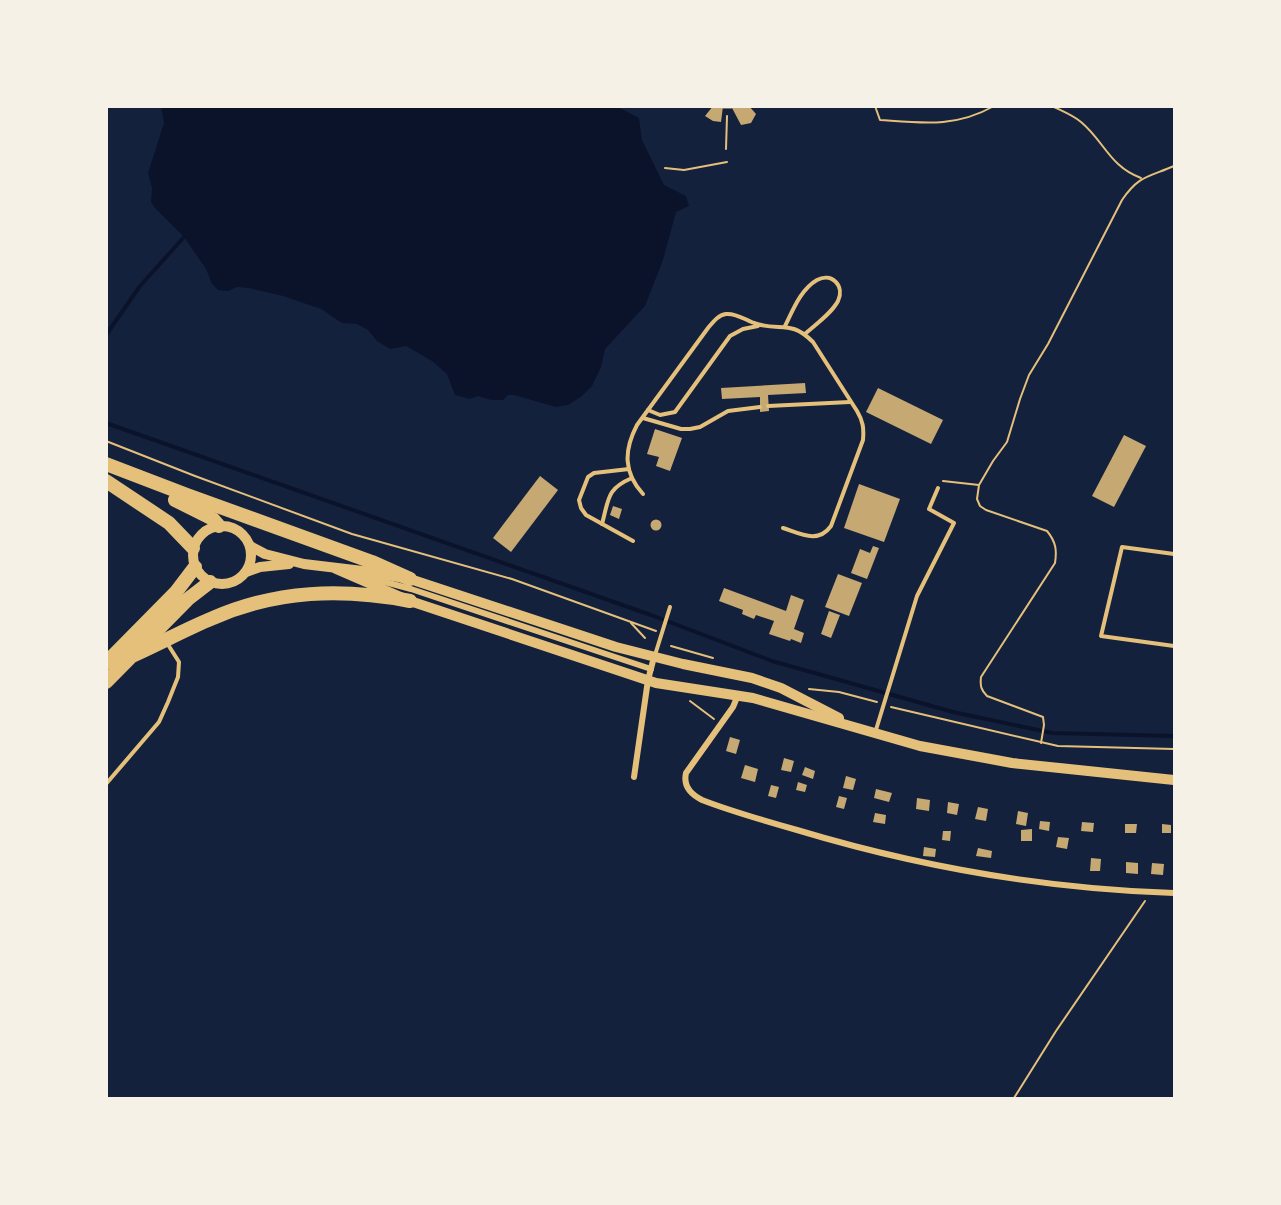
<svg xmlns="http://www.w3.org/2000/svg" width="1281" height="1205" font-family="Raleway,sans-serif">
<rect width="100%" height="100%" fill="#14213d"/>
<path fill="#0b132b" d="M161,107H618L639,118L642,140L664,185L686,196L689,206L676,212L663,260L645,306L605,349L601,367L592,386L582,396L568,405L556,407L514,395H508L503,400H491L478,396L470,399L455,395L447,374L432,361L406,346L390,349L377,341L368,330L357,324L342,323L321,309L283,296L249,288L237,287L228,291L218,290L212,284L206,269L184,237L155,208L151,202L152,188L148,173L164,123Z"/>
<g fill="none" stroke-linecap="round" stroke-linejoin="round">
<g stroke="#0b132b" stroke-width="4">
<path d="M106,335L140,286L184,237"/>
<path d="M106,423L651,615L772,661L953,712L1052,733L1174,736"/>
</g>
</g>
<g fill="#c6a872">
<path d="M713,106H723L721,122L713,121L705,116Z"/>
<path d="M731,106H749L756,114L751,123L741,125Z"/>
<path d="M805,383L806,393L768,395L769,411L760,412V397L722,399L721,388Z"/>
<path d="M878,388L943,420L931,444L866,412Z"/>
<path d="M655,429L682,438L670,471L656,466L659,457L647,454Z"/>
<path d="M1124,435L1146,446L1114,507L1092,496Z"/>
<path d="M540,476L558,490L511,552L493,538Z"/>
<path d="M859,484L900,499L884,542L844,528Z"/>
<path d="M613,506L622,509L619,519L610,515Z"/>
<circle cx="656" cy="525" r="5.5"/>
<path d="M873,546L879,548L867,579L851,573L860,549L870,553Z"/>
<path d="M838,574L862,583L849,616L825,607Z"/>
<path d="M724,588L786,611L791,595L804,600L794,629L804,633L801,643L791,639L790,641L769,634L774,621L756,615L754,619L742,614L743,610L719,601Z"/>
<path d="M829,611L840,615L831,638L821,634Z"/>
<path d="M730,737L740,740L736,754L726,751Z"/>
<path d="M784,758L794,761L791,772L781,770Z"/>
<path d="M745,765L758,769L755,782L741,778Z"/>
<path d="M805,767L815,771L813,779L802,775Z"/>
<path d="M846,776L856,779L853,790L843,788Z"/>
<path d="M798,782L807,785L805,792L796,790Z"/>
<path d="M771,785L779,787L776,798L768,796Z"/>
<path d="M876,789L892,793L889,802L874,798Z"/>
<path d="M839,796L847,798L844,809L836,807Z"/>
<path d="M917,798L930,800L929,811L916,809Z"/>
<path d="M948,802L959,804L957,815L947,813Z"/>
<path d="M978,807L988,809L986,821L975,819Z"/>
<path d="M1018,811L1028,813L1026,826L1016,824Z"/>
<path d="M875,813L886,815L885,824L873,822Z"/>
<path d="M1040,821L1050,822L1049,831L1039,829Z"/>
<path d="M1082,822L1094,823L1093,832L1081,831Z"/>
<path d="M1125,824H1137L1136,833H1125Z"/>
<path d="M1162,824L1171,825V833H1162Z"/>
<path d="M1032,829V841H1021V830Z"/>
<path d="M943,831H951L950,841L942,840Z"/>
<path d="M1058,837L1069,838L1067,849L1056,847Z"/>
<path d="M924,847L936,849L935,857L923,856Z"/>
<path d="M978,848L992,851L991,858L976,856Z"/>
<path d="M1091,858L1101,859L1100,871H1090Z"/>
<path d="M1126,862L1138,863V874L1126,873Z"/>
<path d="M1152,863L1164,864L1163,875L1151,874Z"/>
</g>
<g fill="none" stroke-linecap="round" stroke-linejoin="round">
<g stroke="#e5c07b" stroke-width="2">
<path d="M875,106L880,120C922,123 955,128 994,106"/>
<path d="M1052,106C1062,111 1073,115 1081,122C1104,141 1110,167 1141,178"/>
<path d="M726,149L727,116"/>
<path d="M665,168L684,170L727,162"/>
<path d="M106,441L195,476L352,534L512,579L656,631"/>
<path d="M943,481L979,485"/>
<path d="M631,623L645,638"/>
<path d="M671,646L713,658"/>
<path d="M809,689L839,692L877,702"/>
<path d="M690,701L714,719"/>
<path d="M891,707L1058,746L1174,749"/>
<path d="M1041,743L1044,725L1043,717L987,696C981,690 980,686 981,677L1055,563C1057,550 1056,542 1047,531L986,510L980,506L977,499L979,485L993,461L1007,442L1020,399L1029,375L1048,344L1122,200C1139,175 1149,177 1174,166"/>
<path d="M1014,1098L1056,1031L1145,901"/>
</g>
<g stroke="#e5c07b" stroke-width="4">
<path d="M785,326C793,310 801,289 817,280C832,272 845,286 838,301C831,314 816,324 805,334"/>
<path d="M768,406L850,402"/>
<path d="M648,410L660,415L675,412L730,336L743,329L758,326"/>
<path d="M643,418L681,429H690L700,427L728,411L760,407"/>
<path d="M629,469L594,473L588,477L579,500L581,508L586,515L633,541"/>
<path d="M643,494C623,472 624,450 637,425L708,328C713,322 718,315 726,314C738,313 746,321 757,324C782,331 791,320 813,342L857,411C863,421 864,428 863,440L831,526C818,544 801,534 783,528"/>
<path d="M602,524C609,499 606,489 632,478"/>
<path d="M1174,554L1122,547L1101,636L1174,646"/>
<path d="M655,655L670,607"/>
<path d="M875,733L917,596L954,523L929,509L938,488"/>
<path d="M106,784L159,722L168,702L178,677L179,662L167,643"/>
</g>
<path stroke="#e5c07b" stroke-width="5" d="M723,106H731"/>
<g stroke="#e5c07b" stroke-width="6">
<path d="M363,576L411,589L651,669"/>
<path d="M738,695L733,707L686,773C683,786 690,794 702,800C733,812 765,821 797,830C920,867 1047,889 1174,893"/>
<path d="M634,777L648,680L654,657"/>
</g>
<g stroke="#e5c07b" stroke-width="10">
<circle cx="222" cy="555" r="29"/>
<path d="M250,546L265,554L304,564L371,572L410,579L616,647L683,664L752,678L781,688L839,718"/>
<path d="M336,569L410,601L656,683L753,698L920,746L1012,763L1174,780"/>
<path d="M246,572L260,567L289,564"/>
</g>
<g stroke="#e5c07b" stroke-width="14">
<path d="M106,464L187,495L372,562L410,579"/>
<path d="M106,481L169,523L193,548"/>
<path d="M175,500L213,519L219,526"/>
<path d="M134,655C161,643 186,629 213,618C277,590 342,588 410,601"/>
<path d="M106,663L176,592L195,567"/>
<path d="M106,682L188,599L210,582"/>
</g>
</g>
<rect width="1281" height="1205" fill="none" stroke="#f6f1e7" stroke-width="216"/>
</svg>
